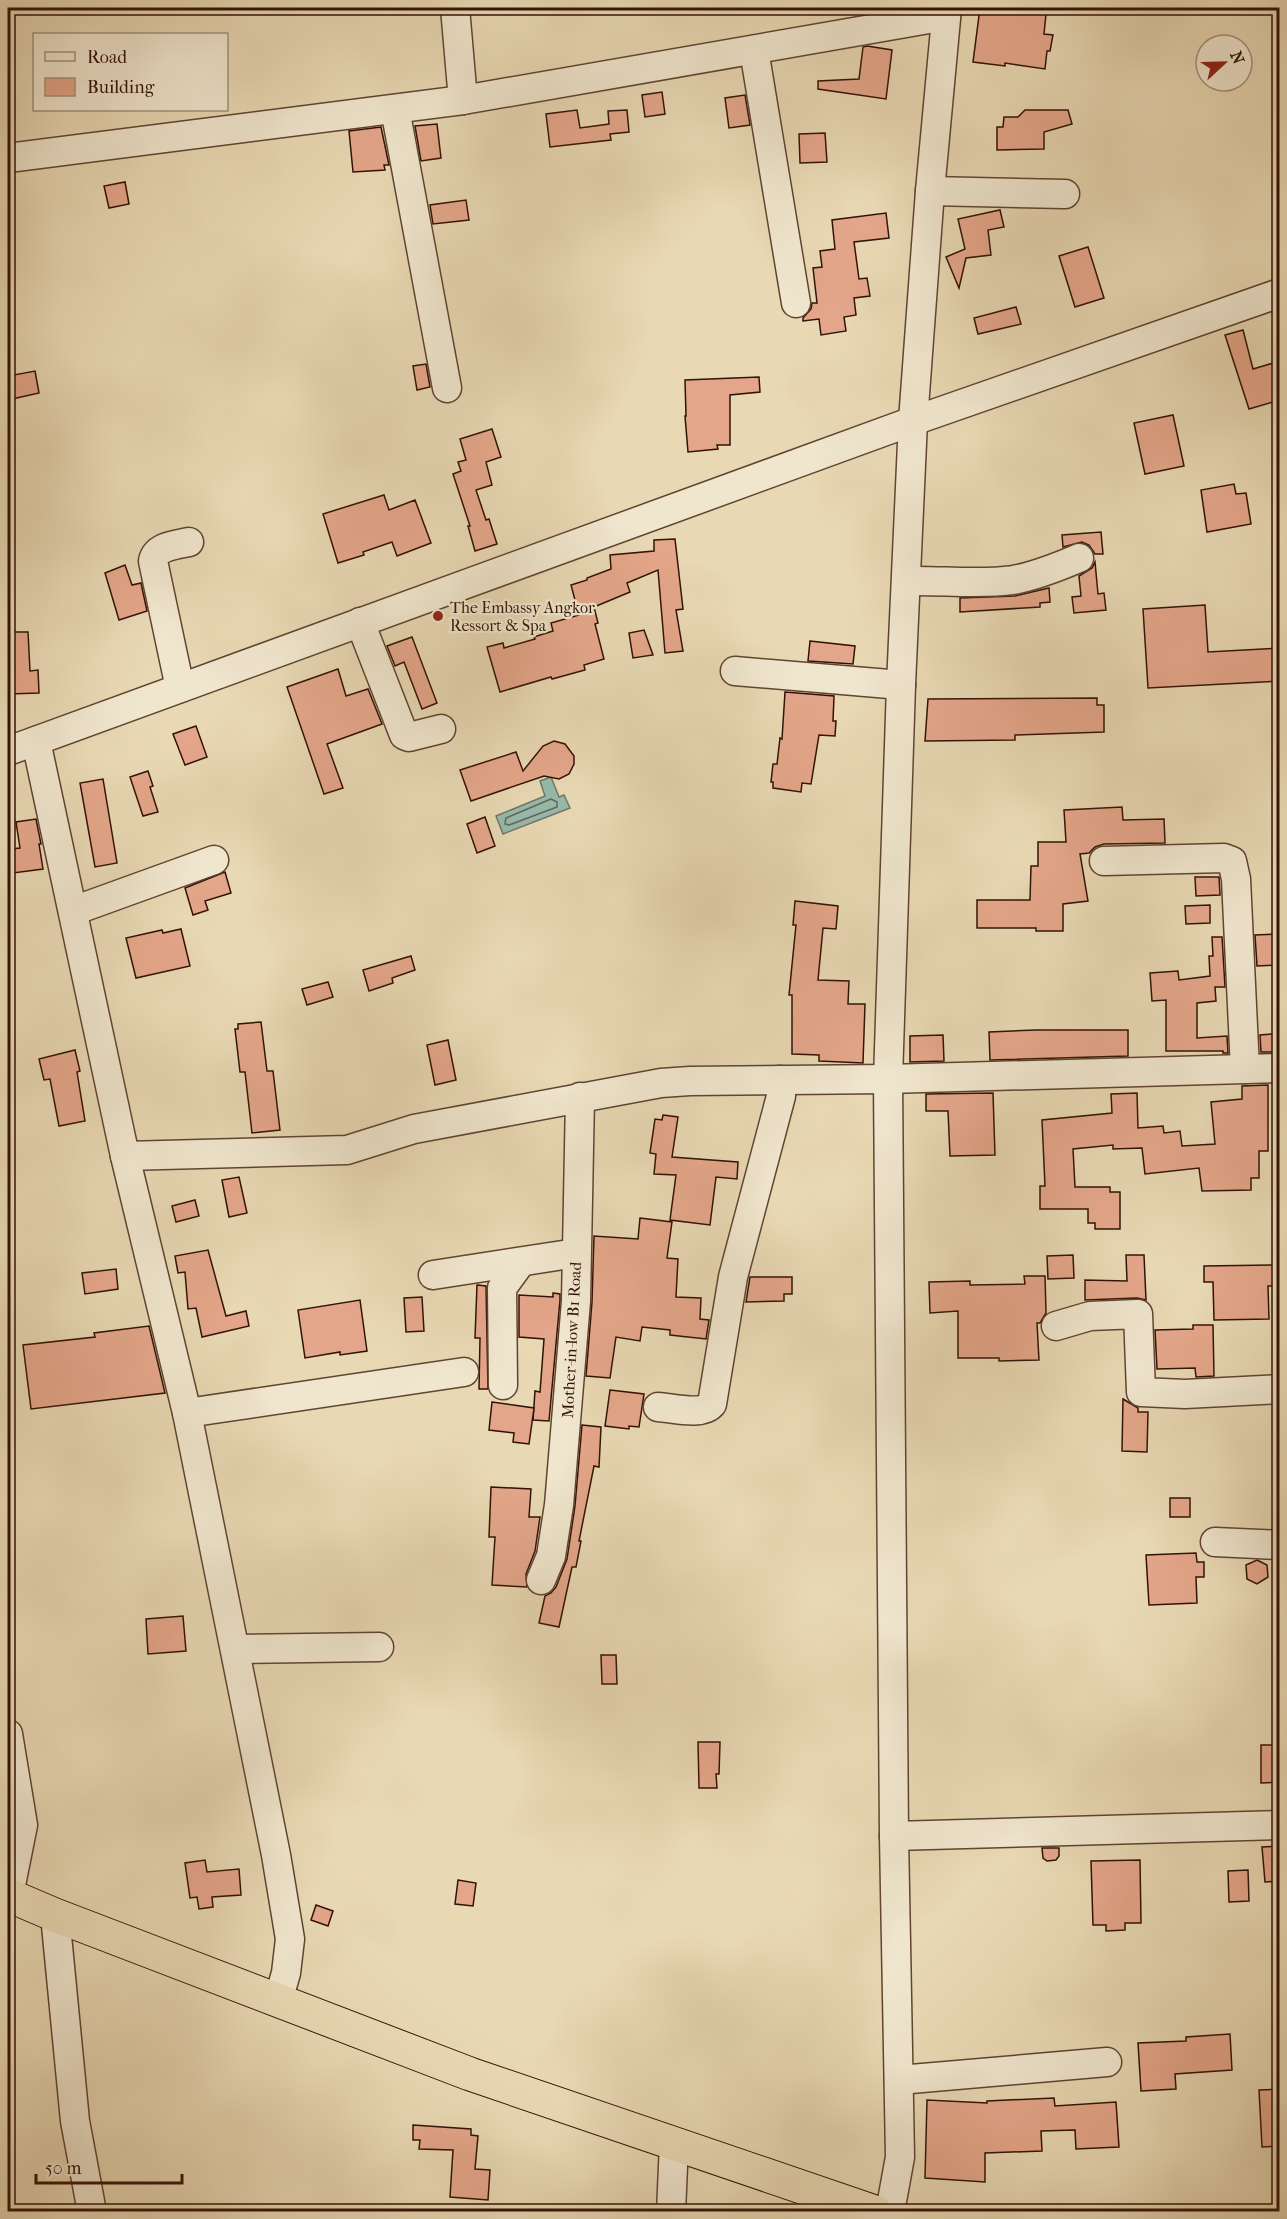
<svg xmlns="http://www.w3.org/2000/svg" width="1287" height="2219" font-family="'IM FELL French Canon',serif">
<rect width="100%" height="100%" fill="#e8d8b3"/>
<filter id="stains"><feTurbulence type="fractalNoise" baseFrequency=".00333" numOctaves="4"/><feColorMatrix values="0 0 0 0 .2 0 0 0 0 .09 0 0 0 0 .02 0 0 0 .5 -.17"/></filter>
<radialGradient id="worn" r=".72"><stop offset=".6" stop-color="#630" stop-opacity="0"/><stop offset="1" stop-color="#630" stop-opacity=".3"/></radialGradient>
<path fill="#97baac" stroke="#6f776a" stroke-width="1.5" d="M551,777L559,797L564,795L570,808L503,834L496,816L545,796L540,781Z"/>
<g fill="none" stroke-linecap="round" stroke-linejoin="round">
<path stroke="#646659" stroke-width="1.5" d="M551,799L557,802V807L509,825L505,824L506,818Z"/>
</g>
<g fill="#e4a68a" stroke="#321206" stroke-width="1.5">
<path d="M980,8H1018L1017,9L1046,14L1044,34L1053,35L1050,51H1047L1045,69L1005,63V66L973,62Z"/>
<path d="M867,46L892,50L886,99L818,89V81L859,79L863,47Z"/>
<path d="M662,92L665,114L645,117L642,95Z"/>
<path d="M745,95L750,125L729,128L725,98Z"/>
<path d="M577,110L580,128L609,124L608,111L627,110L629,132L610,134L611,140L550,147L546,114Z"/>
<path d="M1025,110H1068L1072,124L1044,132V149L997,150V127H1003L1004,117H1018Z"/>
<path d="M437,124L441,158L421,161L415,126Z"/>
<path d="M381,127L389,165H384L385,170L353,172L349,131Z"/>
<path d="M825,133L827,162L800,163L799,134Z"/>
<path d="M125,182L129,204L109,208L104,186Z"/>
<path d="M466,200L469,220L433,224L430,205Z"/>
<path d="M1000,210L1004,227L988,230L991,255L966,258L959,288L946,257L965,249L958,219Z"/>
<path d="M886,213L889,238L854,242L859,279L867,278L870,296L854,298L856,315L844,317L846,331L821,335L819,319L803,321V318L811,309L812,303H817L813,268L822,267L820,251L835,249L832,220Z"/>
<path d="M1088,247L1104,298L1075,307L1059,256Z"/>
<path d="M1016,307L1021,324L978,334L974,318Z"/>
<path d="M1243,330L1253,369L1280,361V400L1249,409L1225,335Z"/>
<path d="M426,364L430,387L417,390L413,366Z"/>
<path d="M35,371L39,393L12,399L8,376Z"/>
<path d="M759,377L760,392L730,395V445H717L718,449L688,452L685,416H686L685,380Z"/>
<path d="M1173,415L1184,466L1145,474L1134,423Z"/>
<path d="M492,429L501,457L486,462L492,485L476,490L486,520L489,519L497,544L475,551L468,526H470L453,474L461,471L458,462L466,460L460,439Z"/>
<path d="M1234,484L1236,494L1246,493L1251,524L1207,532L1201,490Z"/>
<path d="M384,495L389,510L415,500L431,543L397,556L392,542L363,552L364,555L338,563L323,514Z"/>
<path d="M1101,532L1103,554H1095L1089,545L1082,542L1063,547L1062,535Z"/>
<path d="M675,539L683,609L676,610L683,651L665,653L658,570L627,583L630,592L594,607L598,623L595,624L604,659L584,665L585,670L552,679L551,677L500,692L487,647L503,643L504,648L535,639L534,637L553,631L551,623L579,615L571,585L587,580V578L611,569L610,555L654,551V540Z"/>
<path d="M1095,562L1098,594L1104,593L1106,610L1074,613L1072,597L1081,596L1079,576L1092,568Z"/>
<path d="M125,565L132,585L141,583L147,611L119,620L105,573Z"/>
<path d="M1049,588L1050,602L1040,603V607L960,612V598L1015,596Z"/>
<path d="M1205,605L1208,652L1280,648V681L1148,688L1143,609Z"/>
<path d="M644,630L653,655L633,658L629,633Z"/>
<path d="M8,632H28L30,671L38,670L39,693L8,694Z"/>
<path d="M412,637L437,703L422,709L404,662L395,666L387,646Z"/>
<path d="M810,641L855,646L853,664L808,661Z"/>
<path d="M338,669L346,696L368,689L382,724L327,744L343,788L324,794L287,687Z"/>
<path d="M785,692L834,696L833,721H836L835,736L819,735L811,784L802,783L801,792L773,788V782H771L773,764H777L780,738L782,739Z"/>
<path d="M1097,698V705H1104V732L1015,735V740L925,741L928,699Z"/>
<path d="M196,726L207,757L185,765L173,734Z"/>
<path d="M554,741L565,744L574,756V764L569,774L559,779L544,776L471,801L460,770L516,752L523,771L543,746Z"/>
<path d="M148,771L153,786L150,787L158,812L143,816L130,777Z"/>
<path d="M103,779L117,863L95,867L80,783Z"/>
<path d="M1122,807L1123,820L1164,819L1165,843L1104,844L1095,847L1089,853L1080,854L1088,901L1063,904V931H1036V928H977V900H1030L1031,866H1038V842H1066L1064,810Z"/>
<path d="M485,817L495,846L477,853L467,824Z"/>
<path d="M36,819L41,844H39L43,869L13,873L10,849L20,848L16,822Z"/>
<path d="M225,872L231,893L205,901L208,910L193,915L185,888Z"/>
<path d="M1195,877H1219L1220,895L1196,896Z"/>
<path d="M795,901L838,906L836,929L823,928L818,980L849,981L848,1004H865L863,1063L819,1061V1055L792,1054V995H789L796,925H793Z"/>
<path d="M1210,905V923L1186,924L1185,906Z"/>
<path d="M181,929L190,966L136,978L126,938L162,930L163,933Z"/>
<path d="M1280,934V965L1257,966L1255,935Z"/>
<path d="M1212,937H1222L1225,987H1215L1216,1001L1197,1003V1038L1227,1036L1228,1053H1223V1051H1166V1000L1152,1001L1150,973L1178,971L1179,980L1210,976L1209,956H1213Z"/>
<path d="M411,956L415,970L392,978L393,983L369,991L363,970Z"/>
<path d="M328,982L333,997L307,1005L302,989Z"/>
<path d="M261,1022L267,1071H273L280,1130L252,1133L245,1072H240L235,1029H238V1024Z"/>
<path d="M1036,1030H1128V1056L990,1060L989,1032Z"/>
<path d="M1273,1034L1280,1052H1261L1260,1035Z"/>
<path d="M943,1035L944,1061L910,1062V1036Z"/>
<path d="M448,1040L456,1080L435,1085L427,1045Z"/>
<path d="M75,1050L80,1071L77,1072L85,1121L59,1126L50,1079L44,1080L39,1059Z"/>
<path d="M1268,1085V1151H1259V1178H1251V1190L1202,1191L1199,1168L1145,1174L1142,1148L1113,1149V1145L1073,1149L1075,1187H1110V1192H1120V1229H1095V1223H1088V1209H1040V1186H1045L1042,1120L1112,1113L1111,1094L1137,1093L1138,1128L1163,1126L1164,1133L1180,1131L1182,1146L1215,1144L1211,1102L1242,1099V1086Z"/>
<path d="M993,1093L995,1155L950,1156L948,1111H926V1094Z"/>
<path d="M663,1115L678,1117L672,1157L738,1162L737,1179L716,1177L710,1225L670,1220L676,1175L654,1174L656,1154L650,1153L655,1119L662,1120Z"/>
<path d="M239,1177L247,1213L229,1217L222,1180Z"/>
<path d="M195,1200L199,1216L176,1222L172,1206Z"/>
<path d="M640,1218L672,1222L667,1258L678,1259L676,1297L701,1298L700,1319L709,1320L706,1339L670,1335V1330L642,1327L640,1341L616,1337L610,1378L586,1376L592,1302L594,1236L638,1239Z"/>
<path d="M208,1250L226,1316L246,1311L249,1326L202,1337L196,1308L188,1309L185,1272L178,1273L175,1256Z"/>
<path d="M1073,1255L1074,1278L1048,1279L1047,1256Z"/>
<path d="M1126,1255H1144L1146,1300L1137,1298L1085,1300V1280L1127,1281Z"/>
<path d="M1275,1265L1276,1286H1268L1269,1319L1214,1320L1213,1282H1204V1266Z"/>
<path d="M116,1269L118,1289L85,1294L82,1273Z"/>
<path d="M1024,1276H1045L1046,1313L1040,1323H1037L1039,1360L999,1361V1358H958V1311L930,1313L929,1282L970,1281V1285L1025,1284Z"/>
<path d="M750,1277H792V1294H784V1301L746,1302Z"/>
<path d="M477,1285L486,1286L488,1389H479L480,1338H475Z"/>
<path d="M553,1293L560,1294V1300L549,1421L533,1420L535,1391L540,1392L544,1339L519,1337V1295L553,1297Z"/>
<path d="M422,1297L424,1331L406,1332L404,1298Z"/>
<path d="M360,1300L367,1351L340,1355V1352L305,1358L298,1310Z"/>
<path d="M1193,1325H1213L1214,1376L1196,1377L1195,1368L1157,1369L1155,1330L1193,1329Z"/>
<path d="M149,1326L165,1393L31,1409L23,1345L95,1337L94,1333Z"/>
<path d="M610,1390L644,1394L639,1427L629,1426V1429L605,1426Z"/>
<path d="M1123,1399L1138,1408V1412H1148L1147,1452L1122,1451Z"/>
<path d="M492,1402L534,1408L529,1444L513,1442L514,1433L489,1430Z"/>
<path d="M582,1425L601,1427L599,1467L594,1466L579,1541H581L576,1567H572L559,1627L539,1623L545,1596L551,1593L556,1587L567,1559L575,1506Z"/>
<path d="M491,1487L531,1489L529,1517H540L535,1551L526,1574L527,1587L492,1585L495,1537H489Z"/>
<rect x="1170" y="1498" width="20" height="19"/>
<path d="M1196,1553L1197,1562H1204V1577H1196L1197,1603L1149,1605L1146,1555Z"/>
<path d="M1257,1560L1267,1565L1268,1577L1257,1584L1247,1579L1246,1565Z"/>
<path d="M183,1616L186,1651L148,1654L146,1619Z"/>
<path d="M601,1655H616L617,1684H602Z"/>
<path d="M698,1742H720L719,1774H716L717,1788H699Z"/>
<path d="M1261,1745H1280V1782L1261,1783Z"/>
<path d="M1280,1846V1881L1265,1882L1262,1847Z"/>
<path d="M1042,1848H1059V1856L1056,1860L1047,1861L1043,1858Z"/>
<path d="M205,1860L207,1872L239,1869L241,1895L212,1897L213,1907L199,1909L197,1897L190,1898L185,1863Z"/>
<path d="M1140,1860L1141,1923H1125V1930L1106,1931V1925H1093L1091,1861Z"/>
<path d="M1248,1870L1249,1901L1229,1902L1228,1871Z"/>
<path d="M458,1880L476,1883L473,1906L455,1904Z"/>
<path d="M316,1905L333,1911L328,1926L311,1920Z"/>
<path d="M1230,2034L1232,2070L1175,2074L1176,2089L1141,2091L1138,2043L1186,2041V2037Z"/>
<path d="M1280,2089V2146L1262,2147L1259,2090Z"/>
<path d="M1054,2098L1055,2106L1116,2102L1119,2147L1076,2149L1075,2130L1041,2131L1042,2151L985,2153V2182L925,2178L927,2100L987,2103V2101Z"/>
<path d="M413,2125L471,2129V2135L478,2136L475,2169L490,2170L488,2200L450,2197L453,2150L419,2149L420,2140H413Z"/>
</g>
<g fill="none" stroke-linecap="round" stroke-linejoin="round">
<g stroke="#604431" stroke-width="31">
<g id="minor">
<path d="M455,8L463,100"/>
<path d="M754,50L796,303"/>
<path d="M395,109L447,388"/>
<path d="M8,158L463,100L946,16"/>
<path d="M930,191L1065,194"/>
<path d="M907,581C942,580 978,585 1013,580C1036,576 1058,567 1079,558"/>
<path d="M360,622L404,735L409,737L441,729"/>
<path d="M735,671L901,685"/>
<path d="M180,688L153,561C156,546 175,545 189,542"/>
<path d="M36,741L125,1156L187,1413L276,1855L290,1939L286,1973L278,2001"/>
<path d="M8,751L913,421L1280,293"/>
<path d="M1104,861L1224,858L1232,861L1236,879L1245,1069"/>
<path d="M73,911L214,860"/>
<path d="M125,1156L347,1150L414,1129L661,1083L690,1081L888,1079L1280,1068"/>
<path d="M433,1275L576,1253"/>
<path d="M1056,1326L1090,1316L1138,1314L1141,1392L1185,1394L1280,1389"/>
<path d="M503,1385L502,1288L521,1262"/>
<path d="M658,1407C673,1408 702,1416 712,1404L733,1277L781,1096L780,1080"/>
<path d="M187,1413L464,1372"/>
<path d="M1215,1542L1280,1545"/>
<path d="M541,1580L551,1556L559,1505L576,1301L580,1097"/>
<path d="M235,1649L379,1647"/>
<path d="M8,1734L23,1825L9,1895"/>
<path d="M894,1836L1280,1825"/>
<path d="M55,1915L75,2121L92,2212"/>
<path d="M899,2080L1107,2062"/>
<path d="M671,2212L674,2143"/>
<path d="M890,2212L900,2157L894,1836L888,1079L901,685L913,421L930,191L947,8"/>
</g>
</g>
<g stroke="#321206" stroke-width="35">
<path id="highway" d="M8,1895L55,1915L470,2074L875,2212"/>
</g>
<use href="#minor" stroke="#f0e6ce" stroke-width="28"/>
<use href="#highway" stroke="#e8d8b3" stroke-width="33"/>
</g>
<circle fill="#8f2418" stroke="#f0e6ce" stroke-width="2" cx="438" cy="616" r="6"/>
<g text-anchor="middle" stroke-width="4.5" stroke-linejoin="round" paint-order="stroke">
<g font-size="16" fill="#321206" stroke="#f0e6ce" text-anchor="start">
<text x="450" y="613">The Embassy Angkor<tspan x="450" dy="18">Ressort &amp; Spa</tspan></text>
</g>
<g font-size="16" fill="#321206" stroke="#f0e6ce">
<text transform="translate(571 1340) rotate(-87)" y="6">Mother-in-low B1 Road</text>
</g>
</g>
<rect width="1287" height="2219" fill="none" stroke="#e8d8b3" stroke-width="30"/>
<rect x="9" y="9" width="1269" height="2201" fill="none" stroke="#321206" stroke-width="3"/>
<rect x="15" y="15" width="1257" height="2189" fill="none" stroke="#321206" stroke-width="1.5"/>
<rect x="33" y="33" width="195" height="78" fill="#f0e6ce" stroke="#a4917e" stroke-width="1.5"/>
<rect x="45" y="52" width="30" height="9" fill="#f0e6ce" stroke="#a4917e" stroke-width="1.5"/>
<text x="87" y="63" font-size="18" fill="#321206">Road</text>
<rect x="45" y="78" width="30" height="18" fill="#e4a68a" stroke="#a4917e" stroke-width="1.5"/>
<text x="87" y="93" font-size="18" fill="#321206">Building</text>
<g transform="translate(1224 63) rotate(68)"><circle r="28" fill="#f0e6ce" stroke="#a4917e" stroke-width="1.5"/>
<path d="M0-4.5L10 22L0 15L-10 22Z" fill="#8f2418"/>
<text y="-9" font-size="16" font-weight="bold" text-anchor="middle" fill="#321206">N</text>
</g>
<path d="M36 2174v9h146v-9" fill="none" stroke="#321206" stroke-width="3"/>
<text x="45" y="2174" font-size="18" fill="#321206" stroke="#f0e6ce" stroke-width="4.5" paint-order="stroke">50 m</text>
<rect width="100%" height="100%" filter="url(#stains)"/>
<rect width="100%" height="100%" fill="url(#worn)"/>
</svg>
